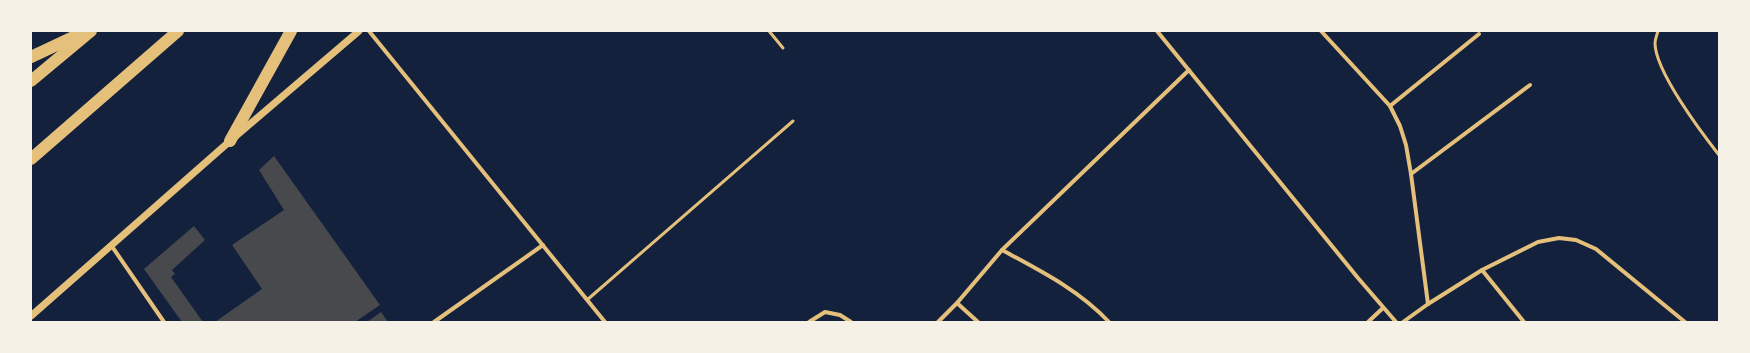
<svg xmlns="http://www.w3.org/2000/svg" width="1750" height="353" font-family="Mulish,sans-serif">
<rect width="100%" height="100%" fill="#14213d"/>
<g fill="#48494c">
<path d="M274,156L380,305L355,322H215L262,289L232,245L284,210L259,170Z"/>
<path d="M194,226L205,240L172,270L175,274L171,277L203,322H182L144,269Z"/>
<path d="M381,312L388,322H367Z"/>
</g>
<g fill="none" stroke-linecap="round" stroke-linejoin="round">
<g stroke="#e5c07b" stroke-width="3">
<path d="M769,31L783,48"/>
<path d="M1658,31C1657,35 1655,39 1655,43C1655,71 1701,132 1719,155"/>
<path d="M587,300L793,121"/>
</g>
<g stroke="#e5c07b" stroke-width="4">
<path d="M369,31L605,322"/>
<path d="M1157,31L1358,278L1396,322"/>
<path d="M1321,31L1390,106L1400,126L1406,145L1411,174L1428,304"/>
<path d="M1390,106L1479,34"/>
<path d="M1411,174L1530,85"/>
<path d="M111,245L164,322"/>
<path d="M1002,250C1041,271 1079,290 1109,322"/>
<path d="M1482,270L1524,322"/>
<path d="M957,303L978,322"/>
<path d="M434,322L543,245"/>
<path d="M809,322L825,312L840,315L851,322"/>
<path d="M938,322L957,303L1002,250L1189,70"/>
<path d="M1368,322L1383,308"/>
<path d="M1403,322L1428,304L1482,270L1538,242L1559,238L1576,240L1596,249L1685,322"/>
</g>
<path stroke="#e5c07b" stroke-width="7" d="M31,316L230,141L359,31"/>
<g stroke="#e5c07b" stroke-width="12">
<path d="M31,57L82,33"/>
<path d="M31,81L91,31"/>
<path d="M230,141L291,31"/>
<path d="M31,159L178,31"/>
</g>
</g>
<rect width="1750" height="353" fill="none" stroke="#f6f1e7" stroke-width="64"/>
</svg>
